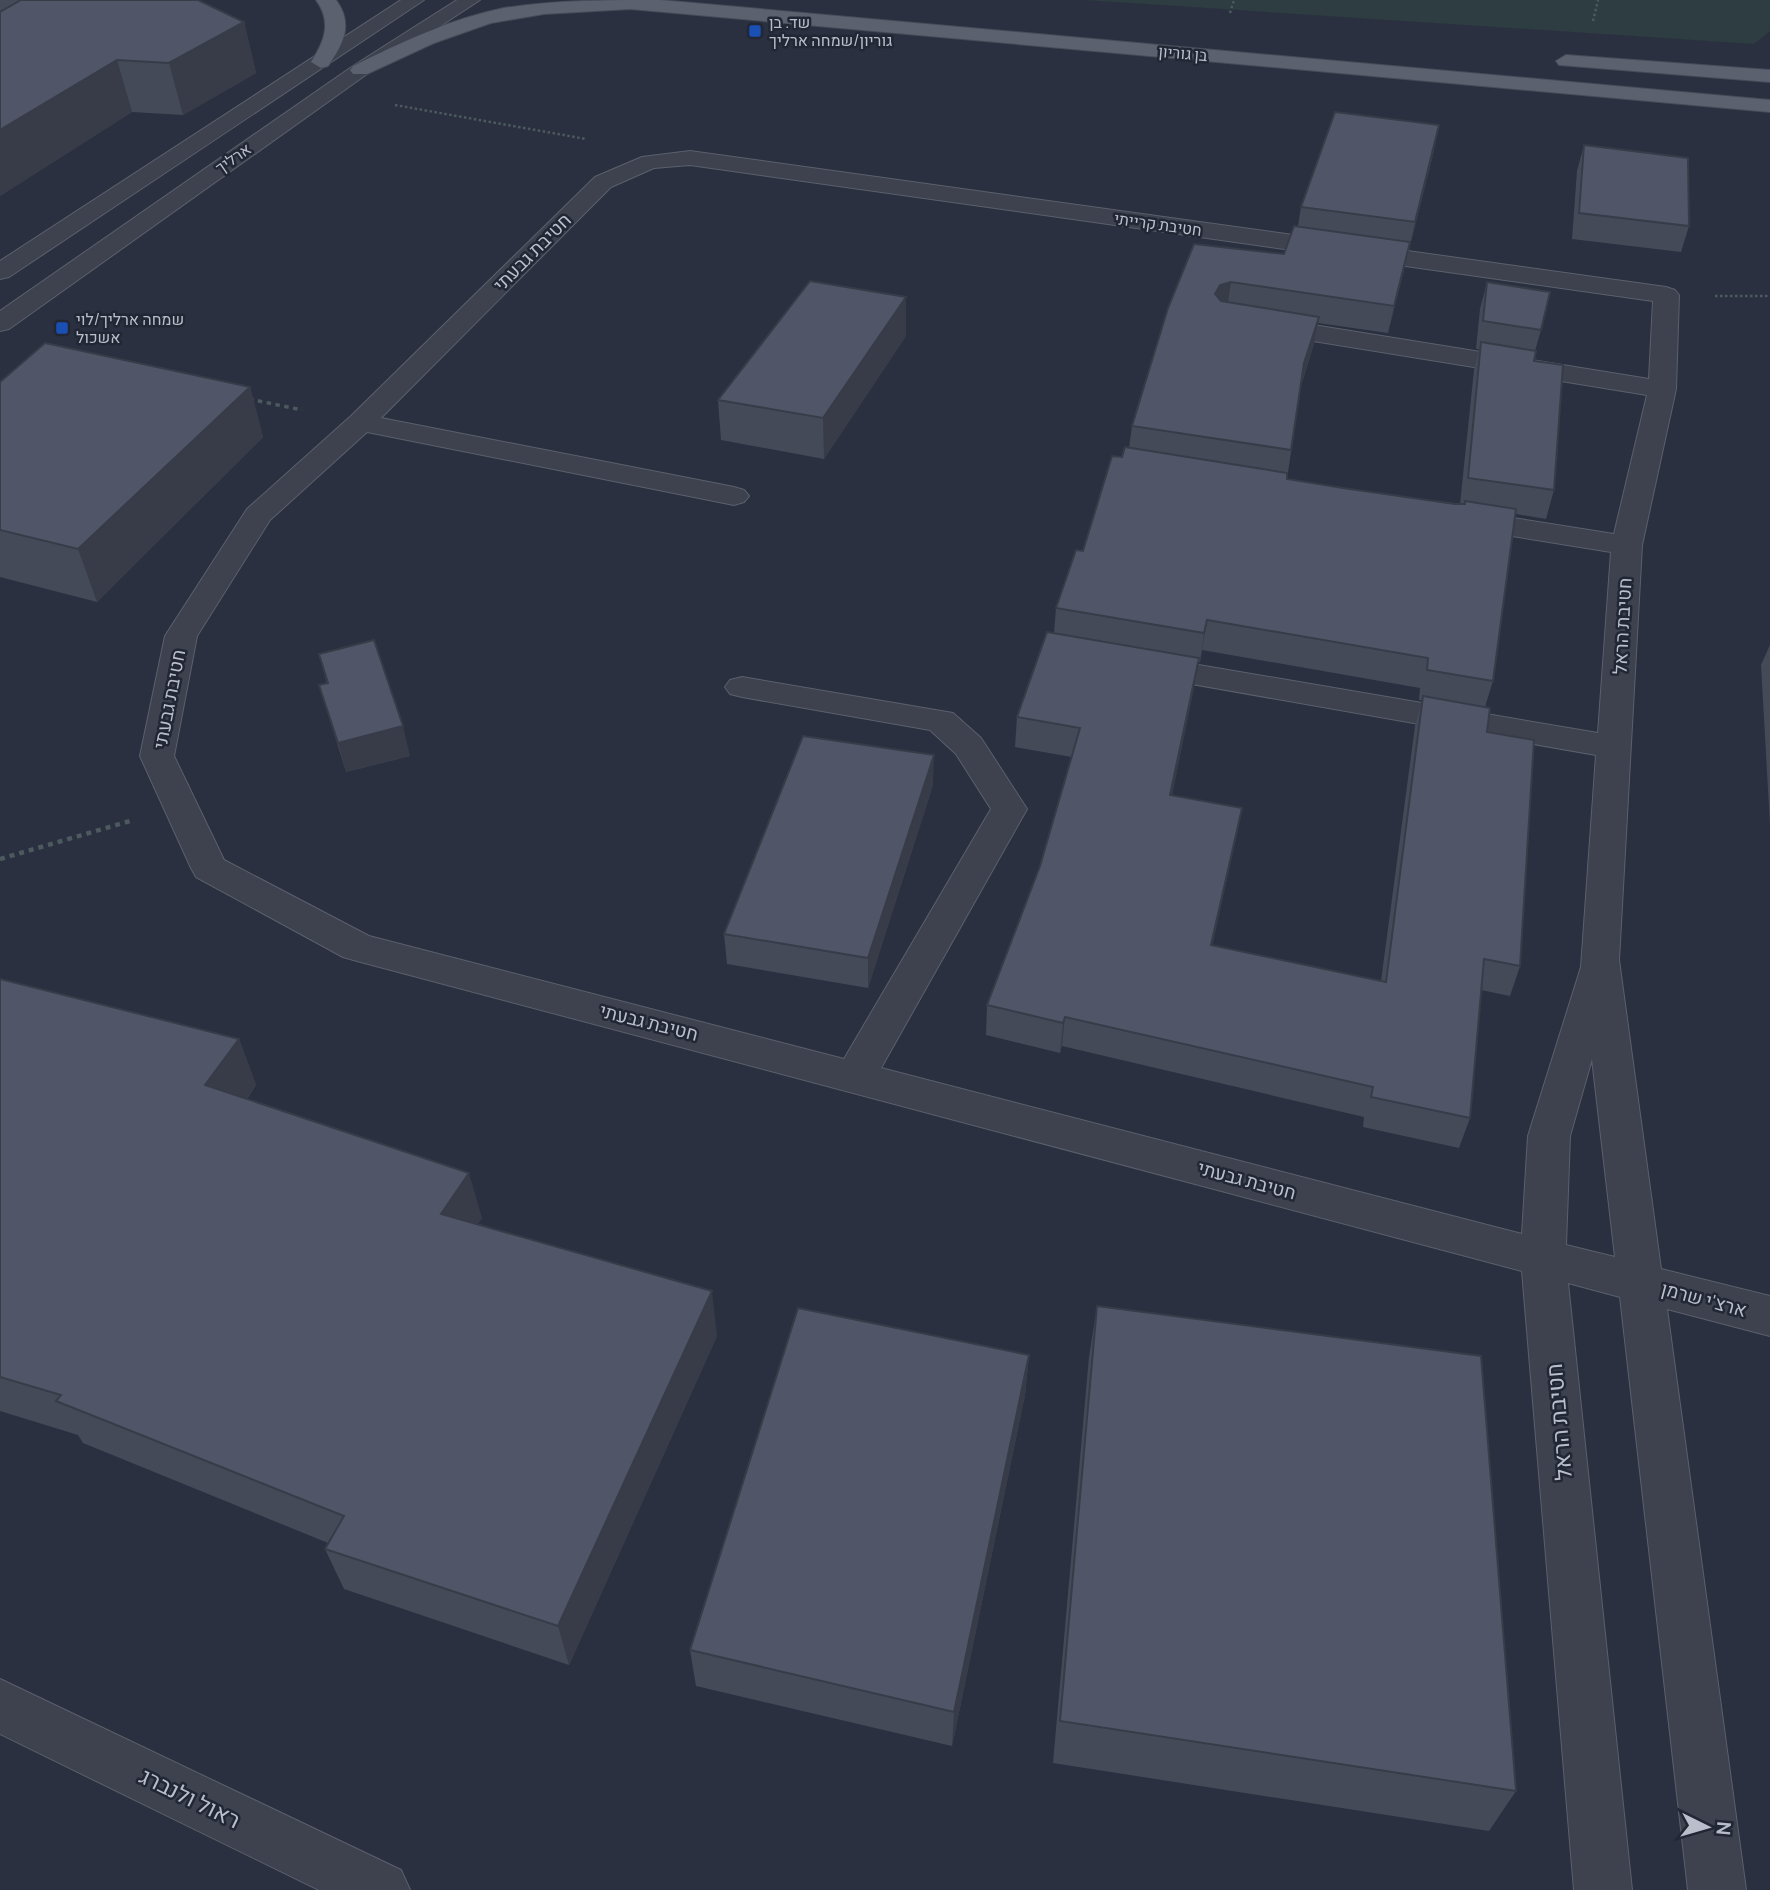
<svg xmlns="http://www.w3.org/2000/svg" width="1770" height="1890" font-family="Manrope,Heebo,sans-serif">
<rect width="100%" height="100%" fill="#2a303f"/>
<path fill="#2d3d41" d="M1085,0H1770V31L1754,44Z"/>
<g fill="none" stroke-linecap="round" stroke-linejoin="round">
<g stroke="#5b606d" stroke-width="2">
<g id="minor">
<path d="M401,0H424L9,277L0,279V261Z"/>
<path d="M457,0H480L367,74L9,329L0,331V311L353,66Z"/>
<path d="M690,151L1666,287L1675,290L1679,295L1676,389L1642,545L1619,960L1661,1269L1770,1296V1336L1667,1309L1746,1890H1688L1620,1297L1568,1283L1632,1890H1574L1522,1271L357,961L343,957L196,877L191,868L140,756L165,636L247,509L351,416L595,177L642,157ZM690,165L1653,301L1649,379L1264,317L1255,319L1251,325L1255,331L1264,333L1647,395L1614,534L1463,510L1452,513L1448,519L1452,525L1463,528L1611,552L1598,733L1146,656L1134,659L1130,666L1134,673L1146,676L1596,755L1581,967L1528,1136L1522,1234L881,1068L1027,809L981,738L953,713L742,677L730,680L725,687L730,694L742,697L930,730L956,754L991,809L844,1059L369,936L224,860L174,756L197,636L270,520L367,432L734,505L744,502L749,496L744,490L734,487L381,418L611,187L654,168ZM1592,1059L1615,1257L1566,1245L1570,1136Z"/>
<path d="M0,1679L401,1870L410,1890H319L0,1734Z"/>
</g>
</g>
<g stroke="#474b59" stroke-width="2">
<g id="major">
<path d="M316,0H336C354,24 343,45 328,66L321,68L311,62C325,41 332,22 316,0Z"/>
<path d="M660,0L1770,100V112L630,9L544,14L491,23L434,43L367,74H353L350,70L353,66C402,42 450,19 504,8C555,0 608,0 660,0Z"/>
<path d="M1566,55L1770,70V82L1559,65L1556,61Z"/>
</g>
</g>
<g stroke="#4c5a5f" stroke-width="2.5" stroke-dasharray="2.5 2.5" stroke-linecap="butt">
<path d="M1230,13L1234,0"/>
<path d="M1593,21L1598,0"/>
<path d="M395,105L586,139"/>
<path d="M1715,296H1770"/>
</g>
<path stroke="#4c5a5f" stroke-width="3.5" stroke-dasharray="4.5 4.5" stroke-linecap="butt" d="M249,399L302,410"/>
<path stroke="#4c5a5f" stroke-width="4.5" stroke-dasharray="5 5" stroke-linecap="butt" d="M0,859L130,821"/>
<use href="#minor" fill="#3e424f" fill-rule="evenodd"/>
<use href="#major" fill="#5c616f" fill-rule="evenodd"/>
</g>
<g fill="#454a59" fill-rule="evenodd">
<path d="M0,0H198L244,22L256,73L183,115L132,112L0,196Z"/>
<path d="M1584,145L1689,226L1681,252L1572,239L1577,171Z"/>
<path d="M1434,151L1388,333L1318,323L1314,344L1301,386L1287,479L1343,488L1460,504L1474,370L1479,349H1476L1480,309L1487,282L1541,330L1535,351L1534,361L1554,490L1546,519L1516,514L1493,681L1485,707L1487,732L1520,966L1510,996L1481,990L1470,1118L1459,1148L1363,1127L1364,1117L1062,1046L1060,1053L986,1035L987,1005L1040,866L1072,757L1015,747L1017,717L1054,633L1056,608L1083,551L1122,457L1129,448L1132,426L1168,308L1284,254L1298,226L1301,207ZM1202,650L1420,688L1419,700H1422L1415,726L1381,981L1212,945L1236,838L1172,795L1194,687L1198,662H1200Z"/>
<path d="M906,336L824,459L721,440L718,400Z"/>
<path d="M0,382L250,387L263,437L97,602L0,577Z"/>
<path d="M1770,645V825L1761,665Z"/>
<path d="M319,654L410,756L346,772L319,685L327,684Z"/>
<path d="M933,785L868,988L727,964L724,934Z"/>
<path d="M0,979L239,1039L256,1085L247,1099L482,1218L477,1225L717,1336L569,1665L344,1589L325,1549L328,1543L83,1443L78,1435L0,1411Z"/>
<path d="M1097,1306L1516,1791L1489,1831L1053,1763L1089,1357Z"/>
<path d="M1029,1355L1025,1395L952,1746L696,1686L690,1650Z"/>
</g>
<g fill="#383c49">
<path d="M244,22L256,73L183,115L169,63Z"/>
<path d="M117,60L132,112L0,196V130Z"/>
<path d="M1439,125L1434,151L1409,249L1415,222Z"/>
<path d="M1410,242L1404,269L1388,333L1394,306Z"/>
<path d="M1231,282L1227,309L1215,294L1220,285Z"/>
<path d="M906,297V336L824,459L823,418Z"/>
<path d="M1319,317L1314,344L1299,391L1304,363Z"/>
<path d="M250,387L263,437L97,602L78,549Z"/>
<path d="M1207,620L1200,662L1204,633Z"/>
<path d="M1199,658L1194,687L1166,825L1170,795Z"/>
<path d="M403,726L410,756L346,772L338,743Z"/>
<path d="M934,755L933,785L868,988V958Z"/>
<path d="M1242,808L1236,838L1206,975L1211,945Z"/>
<path d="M1065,1017L1062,1046L1060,1053L1063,1023Z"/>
<path d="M239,1039L256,1085L224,1131L205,1085Z"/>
<path d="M469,1173L482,1218L454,1259L441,1214Z"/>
<path d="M712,1291L717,1336L569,1665L558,1626Z"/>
<path d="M1029,1355L1025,1395L952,1746L954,1712Z"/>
</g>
<g fill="#505668" stroke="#383c49" stroke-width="2">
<path d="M21,0H198L244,22L169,63L117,60L0,130V12Z"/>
<path d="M1335,112L1439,125L1415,222L1301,207Z"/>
<path d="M1584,145L1688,158L1689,226L1579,213Z"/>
<path d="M1294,226L1410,242L1394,306L1231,282L1220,285L1215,294L1221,301L1319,317L1304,363L1291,450L1132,426L1168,308L1194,244L1284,254Z"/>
<path d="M810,281L906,297L823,418L718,400Z"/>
<path d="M1487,282L1550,292L1541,330L1483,321Z"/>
<path d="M1481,342L1536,351L1534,361L1563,365L1554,490L1468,478Z"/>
<path d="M45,343L250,387L78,549L0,530V382Z"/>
<path d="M1125,447L1287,473V479L1343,488L1455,504H1465V501L1516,509L1493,681L1427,670L1428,658L1207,620L1204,633L1056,608L1076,550L1083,551L1112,456L1122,457Z"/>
<path d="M1047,632L1199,658L1170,795L1242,808L1211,945L1386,982L1423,696L1490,708L1487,732L1534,740L1520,966L1484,959L1470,1118L1371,1097L1373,1087L1065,1017L1063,1023L987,1005L1040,866L1080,728L1017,717Z"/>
<path d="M374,640L403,726L338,743L319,685L328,683L319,654Z"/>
<path d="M803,736L934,755L868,958L724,934Z"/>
<path d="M0,979L239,1039L205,1085L469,1173L441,1214L712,1291L558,1626L325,1549L344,1516L56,1401L61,1395L0,1377Z"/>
<path d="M1097,1306L1481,1356L1516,1791L1060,1721Z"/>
<path d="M798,1308L1029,1355L954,1712L690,1650Z"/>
</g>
<g fill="#1a4fb4" stroke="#222735" stroke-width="2.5">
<rect x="748" y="24" width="14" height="14" rx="3.5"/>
<rect x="55" y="321" width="14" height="14" rx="3.5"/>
</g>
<g text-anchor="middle" stroke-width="5" stroke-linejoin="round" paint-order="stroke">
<g font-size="16" fill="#babeca" stroke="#222735" text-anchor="start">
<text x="769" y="28">שד. בן<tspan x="769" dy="18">גוריון/שמחה ארליך</tspan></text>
<text x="76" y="325">שמחה ארליך/לוי<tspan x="76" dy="18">אשכול</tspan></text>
</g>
<g font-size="16" fill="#babeca" stroke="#222735">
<text transform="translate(1183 53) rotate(5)" y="6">בן גוריון</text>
<text transform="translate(233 158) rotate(-35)" y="6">ארליך</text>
<text transform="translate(1158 224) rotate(8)" y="6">חטיבת קרייתי</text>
</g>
<g font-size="19" fill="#babeca" stroke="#222735">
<text transform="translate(532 252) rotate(-45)" y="7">חטיבת גבעתי</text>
<text transform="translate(1622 626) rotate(-87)" y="7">חטיבת הראל</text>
<text transform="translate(169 699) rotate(-79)" y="7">חטיבת גבעתי</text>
<text transform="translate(649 1022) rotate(14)" y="7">חטיבת גבעתי</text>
<text transform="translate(1247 1180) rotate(15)" y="7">חטיבת גבעתי</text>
<text transform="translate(1704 1299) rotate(15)" y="7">ארצ'י שרמן</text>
</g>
<g font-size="23" fill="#babeca" stroke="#222735">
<text transform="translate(1559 1422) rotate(-95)" y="8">חטיבת הראל</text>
<text transform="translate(190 1798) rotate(26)" y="8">ראול ולנברג</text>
</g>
</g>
<g transform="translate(1707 1827) rotate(95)" stroke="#222735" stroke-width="5" paint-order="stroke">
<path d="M0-5L12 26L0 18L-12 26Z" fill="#babeca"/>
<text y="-10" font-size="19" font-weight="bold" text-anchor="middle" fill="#babeca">N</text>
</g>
</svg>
